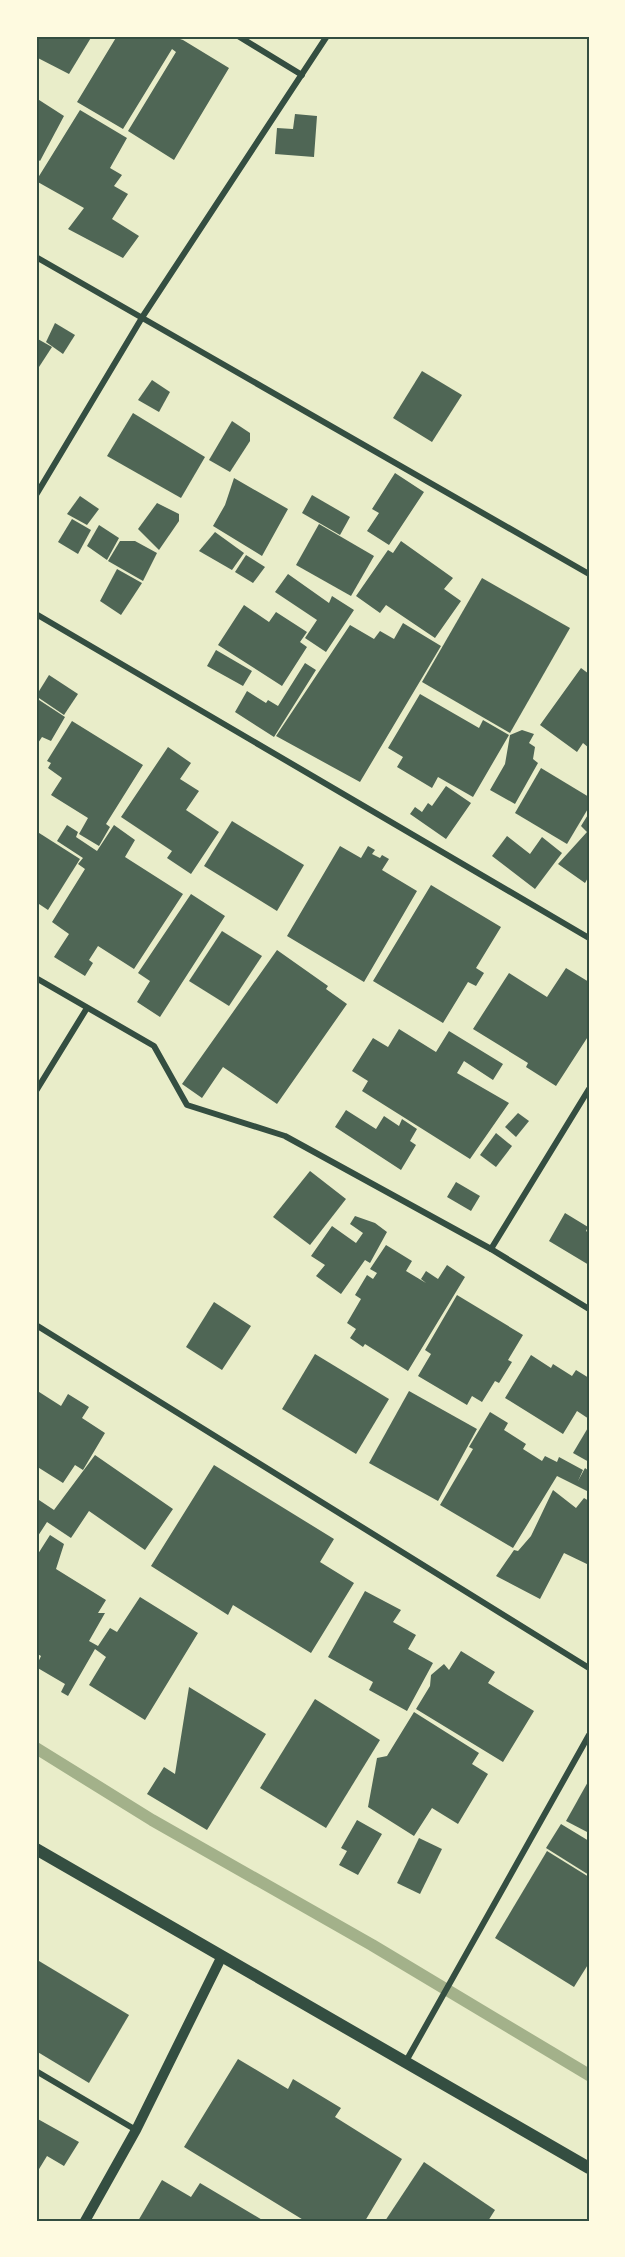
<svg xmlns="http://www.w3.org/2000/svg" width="625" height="2257" font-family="Merriweather,serif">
<rect width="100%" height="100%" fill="#e9edc9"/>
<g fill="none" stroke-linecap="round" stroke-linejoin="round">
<path stroke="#a3b18a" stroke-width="12" d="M36,1748L152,1820L372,1945L589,2075"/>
</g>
<g fill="#4f6655">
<path d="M36,36H92L69,74L36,57Z"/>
<path d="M117,36H171L183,40L229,68L174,160L128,131L176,52L172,49L123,129L77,102Z"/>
<path d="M36,98L64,116L40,161L36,158Z"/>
<path d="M80,110L127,138L110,168L122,175L114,186L128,194L112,219L139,236L123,258L68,229L84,208L36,181Z"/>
<path d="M295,114L317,116L314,157L275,154L277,128L293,129Z"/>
<path d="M55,323L75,335L63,354L46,342Z"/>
<path d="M36,338L52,347L39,367L36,366Z"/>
<path d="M422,371L462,395L432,442L393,418Z"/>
<path d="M152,380L170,392L159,412L138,400Z"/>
<path d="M133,413L205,457L181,498L107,456Z"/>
<path d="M232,421L250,433V441L230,472L209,460Z"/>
<path d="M395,473L424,492L389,545L367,531L379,513L372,509Z"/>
<path d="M234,478L288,509L262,556L213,526L225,505Z"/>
<path d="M312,495L350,517L340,535L302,513Z"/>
<path d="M80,496L99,509L87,525L67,514Z"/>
<path d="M157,503L179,514V521L159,550L138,529Z"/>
<path d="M72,519L91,530L78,554L58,542Z"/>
<path d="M319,524L374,556L351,596L296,565Z"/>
<path d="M99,525L119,538L107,560L87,546Z"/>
<path d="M215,532L244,553L232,570L199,551Z"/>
<path d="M120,541H135L157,553L143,581L108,561Z"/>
<path d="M401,541L453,578L444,589L461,601L435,638L386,605L380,613L356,596L388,550L393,553Z"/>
<path d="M246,555L265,567L253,583L235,572Z"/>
<path d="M117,569L142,583L121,615L100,601Z"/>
<path d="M288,574L329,603L332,596L354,610L326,652L305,638L317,620L275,592Z"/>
<path d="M482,578L570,628L510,733L422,682Z"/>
<path d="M244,605L269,622L276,612L307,632L300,642L307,647L282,686L218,645Z"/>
<path d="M403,623L441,646L360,782L276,736L350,625L374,639L380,631L394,639Z"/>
<path d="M216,650L252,671L243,686L207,666Z"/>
<path d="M305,663L316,670L274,737L235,712L247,691L266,703L268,700L278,706Z"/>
<path d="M581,668L589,674V748L583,743L577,752L540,725Z"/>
<path d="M49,675L78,694L64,715L36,696Z"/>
<path d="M420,694L479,728L483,720L509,735L473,797L438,777L432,788L397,767L403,757L388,748Z"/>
<path d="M36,698L65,717L51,741L42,737L36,746Z"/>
<path d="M72,721L143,765L106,824L110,827L99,846L79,834L88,818L51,795L62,778L48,768L51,763L47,761Z"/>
<path d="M522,730L534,734L529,743L535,747L533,759L538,763L515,804L490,790L505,764L510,735Z"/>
<path d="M168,747L191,763L180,779L199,791L186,810L219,832L191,874L167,858L172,851L121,817Z"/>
<path d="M541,768L589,797V807L567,844L515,813Z"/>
<path d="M446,786L471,803L446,839L410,814L415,807L422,812L428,803L432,806Z"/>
<path d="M589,813V876L585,883L558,864L587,832L581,826Z"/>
<path d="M232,821L304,865L277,911L204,866Z"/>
<path d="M67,825L78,832L76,837L97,851L114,825L135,840L125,857L183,894L134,969L98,946L89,960L93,963L85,976L54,957L69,934L52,922L85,869L78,864L83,858L57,841Z"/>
<path d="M36,831L80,859L48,910L36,902Z"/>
<path d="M507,836L530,854L542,837L562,853L535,889L492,856Z"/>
<path d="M340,846L361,858L368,846L375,850L372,854L380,858L382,855L389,859L382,870L417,891L364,982L287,936Z"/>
<path d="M431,885L501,927L476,968L484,973L476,986L468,982L443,1023L373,981Z"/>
<path d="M191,894L225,916L160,1017L137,1002L150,981L138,973Z"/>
<path d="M222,931L262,956L229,1006L189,981Z"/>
<path d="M277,950L328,986L326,989L347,1004L277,1104L223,1067L202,1098L182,1084Z"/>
<path d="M566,968L589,982V1035L556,1086L526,1067L528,1063L473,1029L509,973L547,997Z"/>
<path d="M399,1029L436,1052L449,1031L503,1064L493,1080L464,1061L457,1073L509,1103L470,1159L362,1091L368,1081L352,1071L373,1038L388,1047Z"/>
<path d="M346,1110L376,1129L384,1116L399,1126L402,1119L417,1129L410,1141L416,1145L401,1170L335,1127Z"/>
<path d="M518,1113L529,1121L516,1137L505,1127Z"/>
<path d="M496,1133L512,1146L496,1167L480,1155Z"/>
<path d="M310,1171L346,1199L310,1245L273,1217Z"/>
<path d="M456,1182L480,1196L471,1211L447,1197Z"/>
<path d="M565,1213L588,1227L586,1231L589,1233V1265L549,1241Z"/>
<path d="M355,1216L375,1223L387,1232L370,1263L365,1260L341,1294L316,1276L325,1265L311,1256L332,1226L356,1243L363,1233L350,1224Z"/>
<path d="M386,1245L412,1261L406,1271L426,1283L421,1279L426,1271L438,1279L447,1265L465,1277L408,1371L365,1344L363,1347L350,1338L356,1329L347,1323L361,1299L355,1295L367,1275L373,1279L377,1273L370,1269Z"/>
<path d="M457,1295L523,1335L508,1360L512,1362L499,1383L495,1381L482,1402L472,1396L467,1405L418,1376L431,1354L425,1350Z"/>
<path d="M214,1302L251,1326L222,1370L186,1347Z"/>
<path d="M315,1354L389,1399L356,1454L282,1409Z"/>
<path d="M531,1355L551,1368L553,1364L572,1376L576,1370L589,1378V1419L577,1411L563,1434L505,1398Z"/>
<path d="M36,1390L61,1406L68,1394L89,1407L82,1418L105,1433L83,1470L75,1465L63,1483L36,1466Z"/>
<path d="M409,1391L477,1429L438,1501L369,1463Z"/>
<path d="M490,1412L508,1423L504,1430L526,1444L523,1449L542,1461L545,1456L557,1462L559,1457L583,1470L578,1481L585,1468L589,1471V1492L557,1476L513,1548L440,1505L473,1449L469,1447Z"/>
<path d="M589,1426V1462L573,1453Z"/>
<path d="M95,1455L173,1509L145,1550L89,1511L71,1538L47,1522L36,1539V1498L54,1510Z"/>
<path d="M214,1465L334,1539L320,1562L354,1583L311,1653L233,1605L228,1615L151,1566Z"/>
<path d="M553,1490L576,1508L584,1498L589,1501V1565L564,1553L540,1599L496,1576L514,1550L518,1551L531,1536Z"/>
<path d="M50,1535L64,1544L56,1569L106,1600L98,1613H105L89,1641L98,1646L110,1628L117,1632L140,1597L198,1633L145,1720L89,1685L106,1657L95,1649L68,1696L61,1692L65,1684L36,1667L41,1656L36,1653V1557Z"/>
<path d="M365,1591L401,1610L393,1622L416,1635L408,1649L433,1663L407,1711L369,1690L373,1682L328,1657Z"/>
<path d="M461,1651L495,1672L488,1683L534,1711L503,1762L416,1709L430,1686L431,1675L444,1664L449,1670Z"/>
<path d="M189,1687L266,1734L207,1830L147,1794L164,1767L175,1774Z"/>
<path d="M315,1699L380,1740L326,1828L260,1788Z"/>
<path d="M414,1712L479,1753L472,1764L488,1774L458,1824L432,1808L414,1836L368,1807L377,1758L387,1756Z"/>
<path d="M589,1780V1833L566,1821Z"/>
<path d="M357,1820L382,1834L358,1875L339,1865L347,1851L341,1848Z"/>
<path d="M561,1824L589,1841V1875L546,1848Z"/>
<path d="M419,1838L442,1849L420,1894L397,1883Z"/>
<path d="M547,1851L589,1877V1963L574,1987L495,1938Z"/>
<path d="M39,1961L129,2015L89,2083L36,2051V1965Z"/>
<path d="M238,2059L288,2089L293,2079L341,2108L335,2117L402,2159L365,2221H305L184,2147Z"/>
<path d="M36,2118L79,2142L64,2166L47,2156L36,2174Z"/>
<path d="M424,2162L495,2210L488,2221H385Z"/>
<path d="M162,2180L191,2197L200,2183L264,2221H138Z"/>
</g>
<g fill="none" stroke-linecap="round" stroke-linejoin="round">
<g stroke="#344e41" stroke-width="6">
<path d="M238,36L302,75"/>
<path d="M36,257L589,574"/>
<path d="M36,495L143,316L327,36"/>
<path d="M36,614L589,938"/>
<path d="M36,978L154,1046L187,1105L285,1136L491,1249L589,1309"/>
<path d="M36,1091L87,1008"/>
<path d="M491,1249L589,1089"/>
<path d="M36,1325L589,1668"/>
<path d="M405,2063L589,1735"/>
<path d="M36,2071L136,2130"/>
</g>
<path stroke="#344e41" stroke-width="10" d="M85,2221L136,2130L222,1956"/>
<path stroke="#344e41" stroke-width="12" d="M36,1849L589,2168"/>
</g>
<rect width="625" height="2257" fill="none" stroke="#fefae0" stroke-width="75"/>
<rect x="38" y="38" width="550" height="2182" fill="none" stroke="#344e41" stroke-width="2"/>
</svg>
